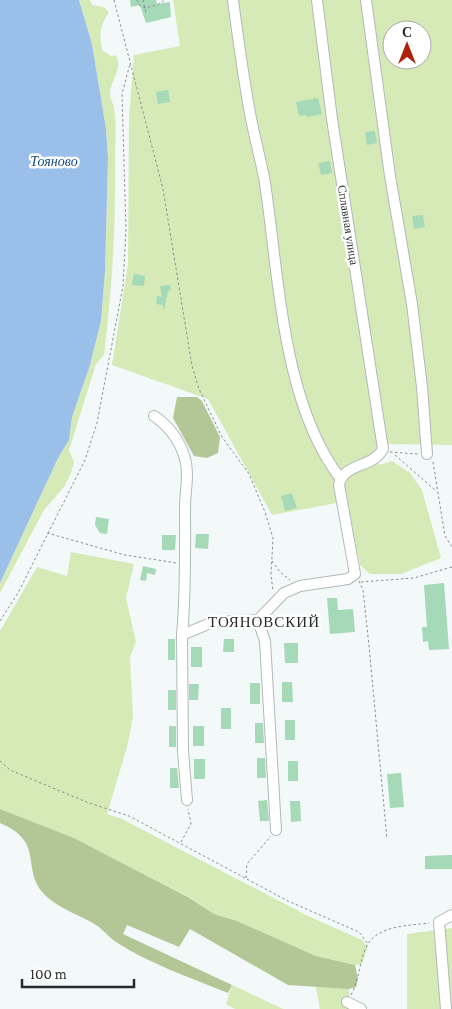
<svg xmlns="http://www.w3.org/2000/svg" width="452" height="1009" font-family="'Crimson Pro',serif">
<rect width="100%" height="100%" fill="#f2f9f8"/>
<g fill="#d6eab7" fill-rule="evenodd">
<path d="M79,0H90L92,5L103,7L109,12C100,26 99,34 102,50L111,56L116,55C123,70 111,78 110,93C110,98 113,103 114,108C117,124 115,144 115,161C116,226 112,290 104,355L96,364L69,450L74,462L71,473L64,487L44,510L0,593V583L58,458L69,440L72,417L90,365L101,321L105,271L108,158L106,129L92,44Z"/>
<path d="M173,0H452V445L381,444L374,457L380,465L392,461L410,473L422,490L441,558L401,574H370L360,565L347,501L272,515L208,399L112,365L128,264L129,117L134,55L180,46ZM392,30H422V60H392Z"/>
<path d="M71,552L134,564L126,598L136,642L130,657L133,717L127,747L107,814L122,819L308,916L362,940L368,946L362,964L355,965L316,956L237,921L214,914L189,897L74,838L0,809V631L37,567L67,576Z"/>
<path d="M452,928V1009H407V934Z"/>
<path d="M232,985L283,1009H235L226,1004Z"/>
<path d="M325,986L349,989L350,1002L363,1009H320L316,987Z"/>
</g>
<g fill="#b3c796">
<path d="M177,397H197L202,401L220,437L218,453L207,458L194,456L173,418Z"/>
<path d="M0,809L74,838L188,897L214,914L237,921L316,956L355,965L358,979L356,987L349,989L288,985L190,929L179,947L127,925L123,934L232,985L228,993C191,978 150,964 116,942C110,938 105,932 99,927C83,916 61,910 46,896C19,870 47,843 0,823Z"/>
</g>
<path fill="#9abfe8" d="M0,0H79L92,44L106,129L108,158L105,271L101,321L90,365L72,417L69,440L58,458L0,583Z"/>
<g fill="#a5d9b8">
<path d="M130,0H156L157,4L170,2L171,17L146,23L140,5L131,7Z"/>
<path d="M168,90L170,102L158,104L156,92Z"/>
<path d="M318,98L322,114L307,117L306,115L299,116L296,102Z"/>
<path d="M375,131L377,143L367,145L365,132Z"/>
<path d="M330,161L332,173L321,175L318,163Z"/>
<path d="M423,215L425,227L414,229L412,216Z"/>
<path d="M134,274L145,276L144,286L132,285Z"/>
<path d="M170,285L171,290L168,291L164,311L163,305L156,304L157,296L162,297L160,286Z"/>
<path d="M292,493L297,508L285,511L281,496Z"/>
<path d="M96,517L109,519L107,534L100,533L95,525Z"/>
<path d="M196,534H209L208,549L195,548Z"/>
<path d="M162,535H176L175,550H162Z"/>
<path d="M143,566L156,569L155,575L147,573L146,581L140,580Z"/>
<path d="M444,583L449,649L429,650L428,641L423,642L422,627H427L424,585Z"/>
<path d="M327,598H337L338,610L353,609L355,632L330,634Z"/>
<rect x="168" y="639" width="7" height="21"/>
<path d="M224,639H234V652H223Z"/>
<path d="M284,643H298V663H285Z"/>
<rect x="191" y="647" width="11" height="20"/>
<path d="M282,682H292L293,702H282Z"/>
<rect x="250" y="683" width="10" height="21"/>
<path d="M189,684H199L198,700H189Z"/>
<rect x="168" y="690" width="8" height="20"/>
<rect x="221" y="708" width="10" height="21"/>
<rect x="285" y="720" width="10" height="20"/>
<path d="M255,723H263L264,743H255Z"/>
<rect x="169" y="726" width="7" height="21"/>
<rect x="193" y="726" width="11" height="20"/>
<path d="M257,758H265L266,778H257Z"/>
<rect x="194" y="759" width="11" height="20"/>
<rect x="288" y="761" width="10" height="20"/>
<path d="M170,768H177L179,788H170Z"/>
<path d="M401,773L404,807L390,808L387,774Z"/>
<path d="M267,800L269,821H260L258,801Z"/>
<path d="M290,801H300L301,821L291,822Z"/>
<path d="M452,855V869H425V856Z"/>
</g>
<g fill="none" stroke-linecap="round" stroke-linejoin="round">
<g stroke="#b3b9b8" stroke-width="12">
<g id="minor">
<path d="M233,0C238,38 243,75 250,113C254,136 261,160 265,183C279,276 282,402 340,478"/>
<path d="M366,0L390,176L412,304L422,387L427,454"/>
<path d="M154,416C169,426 178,438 184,455C190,473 185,489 185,508C185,550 186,593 182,635"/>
<path d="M258,620L265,641L276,830"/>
<path d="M187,800L183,751L182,635L213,622L258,620L284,593L300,586L348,579L355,574L339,485C343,463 373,468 383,449L332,119L317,0"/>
<path d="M347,1002L361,1009"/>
<path d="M446,1009L439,922L452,915"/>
</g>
</g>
<g stroke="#898e8e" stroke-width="1" stroke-dasharray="2.5 2.5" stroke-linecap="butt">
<path d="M114,0L163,189L192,366L199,389L222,437L249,474L265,512L273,538L271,575L273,591"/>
<path d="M137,0L139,5L145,8L157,5L165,0"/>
<path d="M143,0L146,13"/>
<path d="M390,452L418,454"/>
<path d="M395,455L435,490"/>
<path d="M433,462L445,536L452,547"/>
<path d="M47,533L125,555L177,563"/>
<path d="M272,561L280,572L290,580"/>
<path d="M359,581L363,590L369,646L387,839"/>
<path d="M361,582L414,578L452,567"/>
<path d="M0,621L18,593L85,460L97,423L123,286L126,230L122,94L130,64"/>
<path d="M0,761L10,770L29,778L89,803L129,816L288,901L359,932L368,944"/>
<path d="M181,842L191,824L188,809"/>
<path d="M246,878L247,864L271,836"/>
<path d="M351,995C359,980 359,965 365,950C374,925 407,926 429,923"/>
</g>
<use href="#minor" stroke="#fff" stroke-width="10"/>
</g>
<g text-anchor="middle" stroke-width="5" stroke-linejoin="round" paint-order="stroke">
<g font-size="12" fill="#282b2b" stroke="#fff">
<text transform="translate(348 225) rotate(81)" y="4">Сплавная улица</text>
</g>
<g font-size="14" font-style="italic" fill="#154a7c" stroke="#fff">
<text x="54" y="166">Тояново</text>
</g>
<g font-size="15" letter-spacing="1" fill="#282b2b" stroke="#fff">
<text x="264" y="627">ТОЯНОВСКИЙ</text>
</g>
</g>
<g transform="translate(407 45)"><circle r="24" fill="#ffffff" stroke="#a9aaaa"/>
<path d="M0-4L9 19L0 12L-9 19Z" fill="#ae2009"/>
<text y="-8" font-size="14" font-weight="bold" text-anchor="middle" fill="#282b2b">С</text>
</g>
<path d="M22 979v8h112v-8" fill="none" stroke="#282b2b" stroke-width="2.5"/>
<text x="30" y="979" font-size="15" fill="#282b2b" stroke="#ffffff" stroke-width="4" paint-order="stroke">100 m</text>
</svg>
